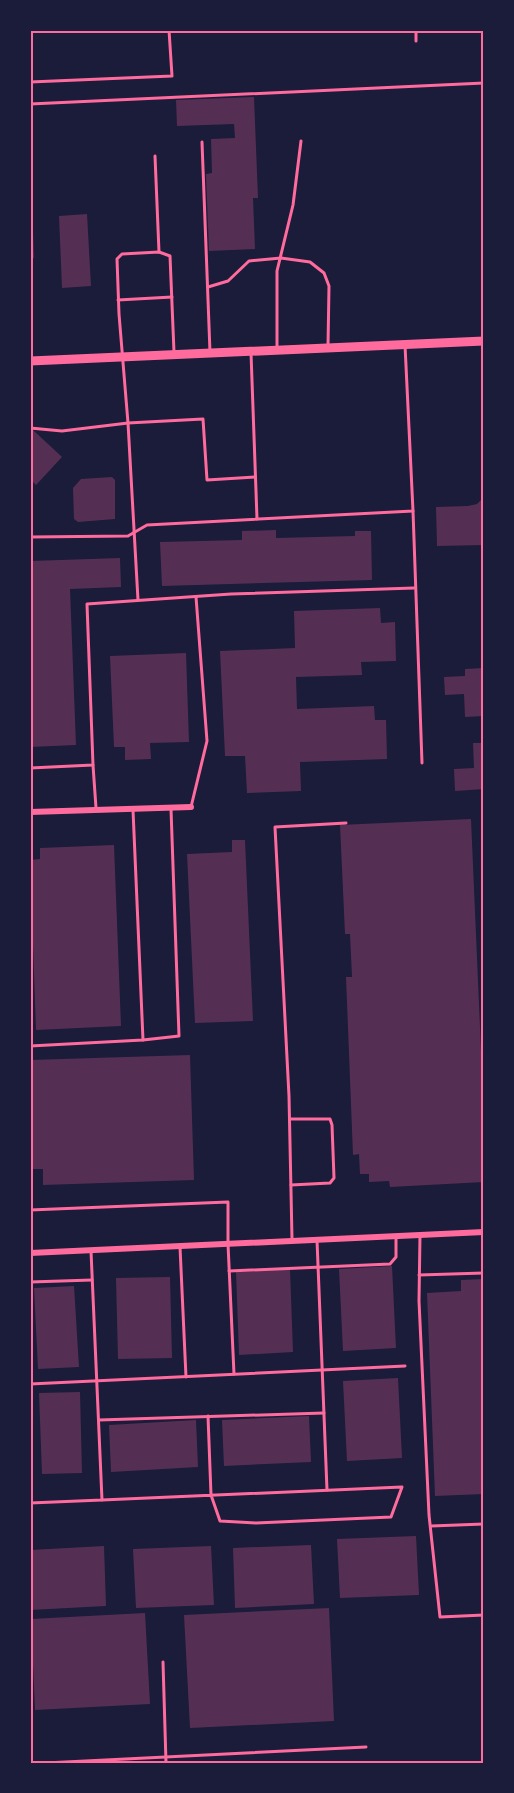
<svg xmlns="http://www.w3.org/2000/svg" width="514" height="1793" font-family="Jost,sans-serif">
<rect width="100%" height="100%" fill="#1b1b3a"/>
<g fill="#542f53">
<path d="M254,97L258,198H253L255,249L209,251L206,174L212,173L211,139L235,138L234,124L177,126L176,100Z"/>
<path d="M30,206H32L34,258L30,259Z"/>
<path d="M87,214L91,286L62,288L59,216Z"/>
<path d="M33,430L62,457L36,485L30,479V433Z"/>
<path d="M112,477L115,480V519L78,522L74,519L73,488L81,479Z"/>
<path d="M484,497V545L437,546L436,507L468,506L477,504Z"/>
<path d="M276,530V538L355,536V531H371L372,580L162,586L160,542L242,540V531Z"/>
<path d="M120,558L121,587L70,589L76,745L30,747V561Z"/>
<path d="M380,608L381,623L395,622L396,661L361,662L362,675L296,677L297,709L374,706L375,720H386L387,759L300,762L301,791L247,793L245,756H225L220,651L295,648L294,611Z"/>
<path d="M186,653L189,742L150,743L151,759L125,760V747H114L110,656Z"/>
<path d="M484,668V716L465,717L464,694L445,695L444,677L465,676V669Z"/>
<path d="M473,743H484V789L455,791L454,769L474,768Z"/>
<path d="M471,819L484,1120V1182L390,1187L389,1181L369,1182V1174H360L359,1154L353,1155L346,977H352L350,934H345L340,825Z"/>
<path d="M232,840H245L253,1021L195,1023L187,854L232,852Z"/>
<path d="M114,845L121,1026L36,1030L30,860L40,859V848Z"/>
<path d="M481,892H484V937H482Z"/>
<path d="M190,1055L194,1180L43,1185V1169H31L30,1060Z"/>
<path d="M392,1266L396,1348L343,1351L339,1269Z"/>
<path d="M290,1269L293,1352L239,1355L236,1272Z"/>
<path d="M170,1277L172,1358L118,1359L116,1278Z"/>
<path d="M484,1279V1494L435,1496L427,1293L461,1291V1280Z"/>
<path d="M74,1286L79,1367L38,1369L34,1288Z"/>
<path d="M398,1378L402,1458L347,1461L343,1381Z"/>
<path d="M80,1392L82,1473L42,1474L39,1393Z"/>
<path d="M309,1416L311,1462L224,1466L222,1420Z"/>
<path d="M196,1420L198,1467L111,1472L109,1425Z"/>
<path d="M416,1536L419,1595L340,1598L337,1539Z"/>
<path d="M311,1545L314,1604L235,1608L233,1548Z"/>
<path d="M104,1546L106,1606L30,1610V1550Z"/>
<path d="M211,1546L214,1605L136,1608L133,1549Z"/>
<path d="M329,1608L334,1721L190,1728L184,1615Z"/>
<path d="M145,1613L150,1704L35,1710L31,1619Z"/>
</g>
<g fill="none" stroke-linecap="round" stroke-linejoin="round">
<g stroke="#ff6b9d" stroke-width="3">
<path d="M416,30V41"/>
<path d="M30,82L172,76L169,30"/>
<path d="M30,104L484,83"/>
<path d="M202,142L210,352"/>
<path d="M155,156L159,252"/>
<path d="M208,287L228,281L249,261L281,258L310,262L324,273L329,286L328,346"/>
<path d="M118,300L172,297"/>
<path d="M277,349V271L293,205L301,141"/>
<path d="M251,353L257,519"/>
<path d="M30,428L62,431L128,423L203,419L207,480L255,477"/>
<path d="M413,511L422,763"/>
<path d="M30,537L128,536L147,525L413,511L405,345"/>
<path d="M138,600L128,423L119,314L117,259L122,254L159,252L170,256L174,352"/>
<path d="M93,765L96,808"/>
<path d="M30,768L93,765L87,604L231,594L414,588"/>
<path d="M191,807L207,741L196,597"/>
<path d="M143,1040L179,1036L171,809"/>
<path d="M30,1046L143,1040L133,810"/>
<path d="M290,1119H330L332,1125L334,1178L330,1183L291,1185"/>
<path d="M30,1210L228,1202V1244L234,1374"/>
<path d="M420,1235L419,1301L429,1515L440,1617L484,1615"/>
<path d="M292,1239L289,1096L275,827L346,823"/>
<path d="M317,1240L327,1490"/>
<path d="M180,1247L186,1377"/>
<path d="M229,1271L390,1264L396,1257V1236"/>
<path d="M419,1275L484,1273"/>
<path d="M30,1282L92,1280"/>
<path d="M30,1384L405,1366"/>
<path d="M99,1420L324,1413"/>
<path d="M102,1500C202,1496 302,1492 402,1487L391,1517L256,1523L220,1521L211,1495L208,1416"/>
<path d="M30,1503L102,1500L91,1251"/>
<path d="M431,1526L484,1524"/>
<path d="M163,1662L166,1763"/>
<path d="M45,1763L366,1747"/>
</g>
<g stroke="#ff6b9d" stroke-width="6">
<path d="M30,812L191,807"/>
<path d="M30,1253L484,1232"/>
</g>
<path stroke="#ff6b9d" stroke-width="9" d="M30,361L484,341"/>
</g>
<rect width="514" height="1793" fill="none" stroke="#1b1b3a" stroke-width="63"/>
<rect x="32" y="32" width="450" height="1730" fill="none" stroke="#ff6b9d" stroke-width="2"/>
</svg>
